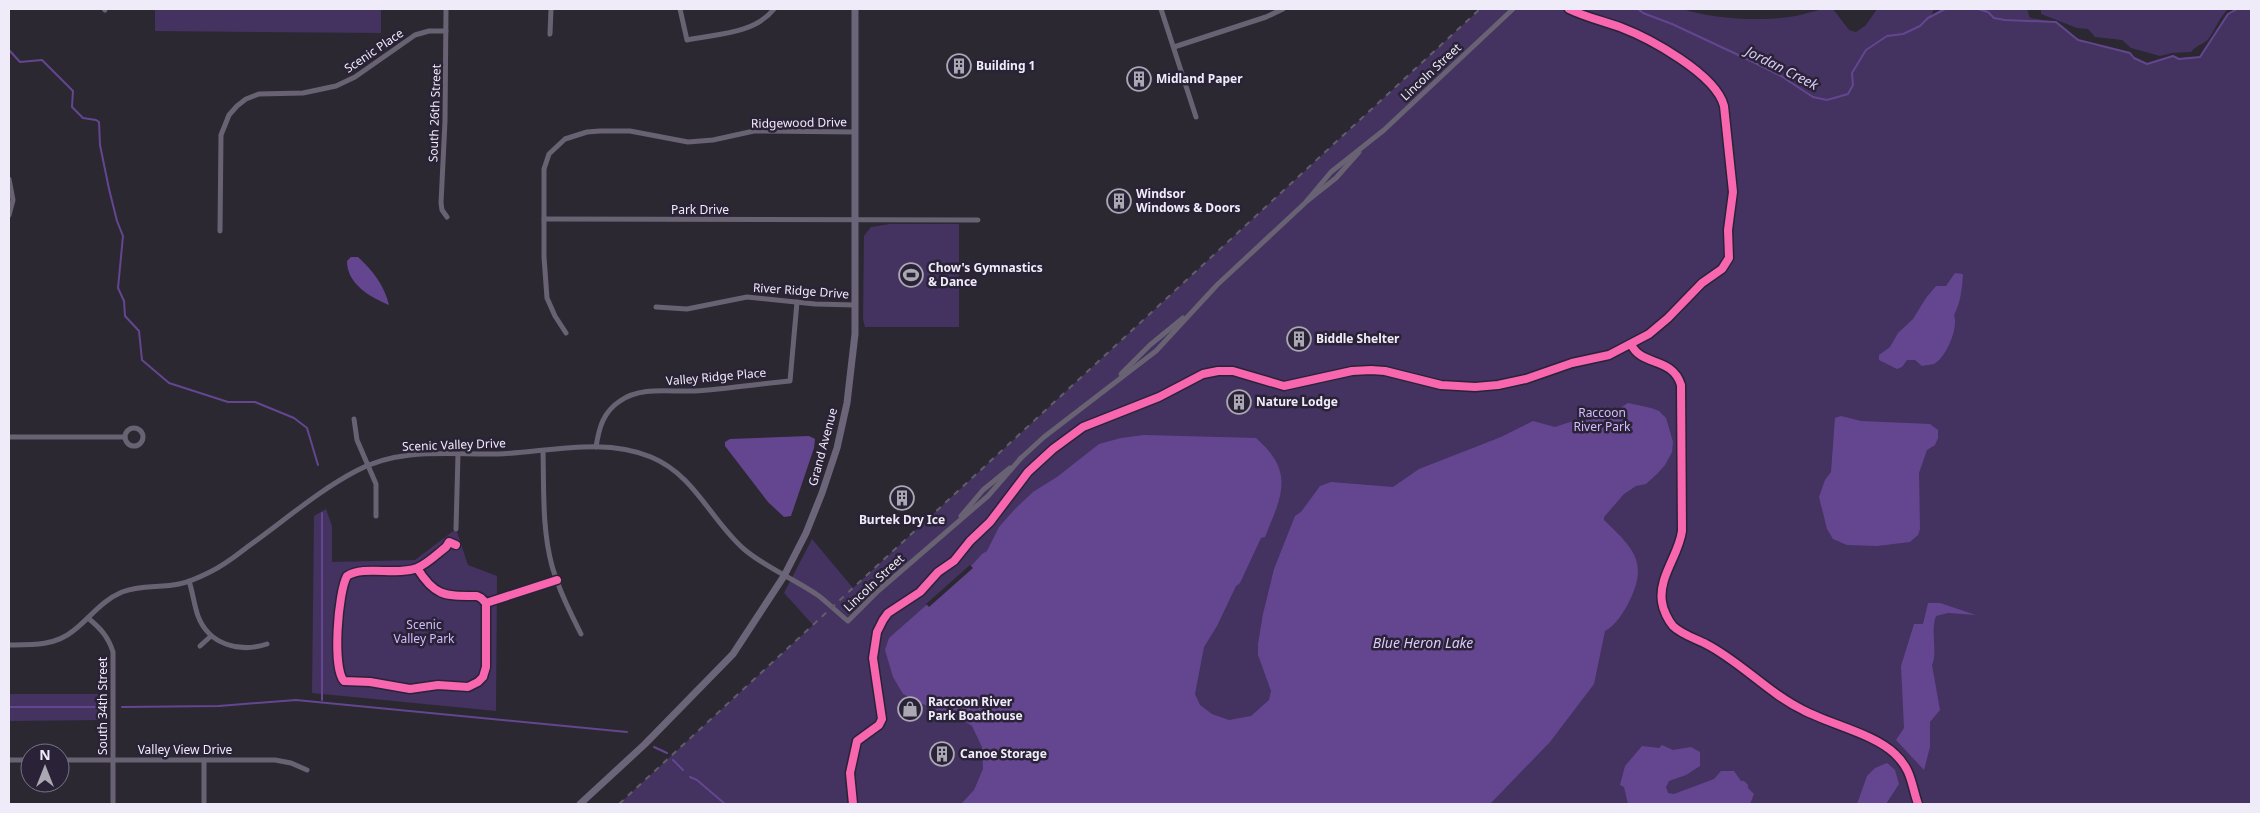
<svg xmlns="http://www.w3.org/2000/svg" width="2260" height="813" font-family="'Noto Sans',sans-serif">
<rect width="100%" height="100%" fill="#2b2832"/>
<g fill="#443260">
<path d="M155,9H381V33L155,31Z"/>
<path d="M1480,9H1682C1712,19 1764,22 1795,16C1811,13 1815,9 1833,9L1849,30L1856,32L1866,25L1877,9H1934L1931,16L1945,9H2027L2030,18L2056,22L2078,40L2089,44L2130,53L2134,58L2147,64L2173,56L2179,59L2200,57L2228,14L2237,9H2251V804H619L813,625L784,593L812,539L853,588Z"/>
<path d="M2044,9H2228C2219,18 2216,28 2209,38C2205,44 2196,45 2191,52L2172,53L2160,56L2131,48L2122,40L2095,37L2088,29L2077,28L2041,14V10Z"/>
<path d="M890,224H959V327H865L863,319L864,236L871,227Z"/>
<path d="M326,509L332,526V562L415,560L456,529L468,565L497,576L496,711L312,693L314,516Z"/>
<path d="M9,694H104V720L9,721Z"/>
</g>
<g fill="#644690">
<path d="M351,257H358C373,271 384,285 389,305C370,297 347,284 347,261Z"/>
<path d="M1955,273L1963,274C1962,288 1961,302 1954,315C1959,327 1946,358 1934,364C1931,365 1925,365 1922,366L1915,360H1907L1902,367L1897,369L1879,360V355L1890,347L1898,333L1913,319L1926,298L1936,286H1946Z"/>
<path d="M1628,403L1651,408L1659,411L1666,418L1673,442L1672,452L1665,465L1657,474L1646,484L1636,486L1624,494L1604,517V520C1633,548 1649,562 1629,602C1624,612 1615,626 1605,631L1594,684L1550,742L1490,804H961L974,790L983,769L982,747L972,726L957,716L937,711L903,694L893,677L885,650L889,638L973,564L982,554L987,551L999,527L1014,510L1033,492L1057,477L1099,444L1121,438L1144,435L1256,438C1295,472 1282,495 1265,537L1261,538L1240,583L1236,586L1217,626L1204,647L1195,694L1200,705L1212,714L1229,720L1251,716L1269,700L1271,691L1258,655V644L1263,614L1274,569L1295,516L1301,512L1320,486L1331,482L1393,487L1419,469L1501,437L1533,421L1555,427L1570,422L1589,420L1620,408Z"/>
<path d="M1841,416L1861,421L1930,424L1938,430V438L1935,445L1927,450L1919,473L1920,529L1918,535L1910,542L1877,546L1847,545L1833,539L1827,529L1819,497L1825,480L1831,472L1835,418Z"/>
<path d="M809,436L815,439L814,448L791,516L784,517L768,502L725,446V442L730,439Z"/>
<path d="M1928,603H1940L1976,615L1948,613L1936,616C1930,631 1938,652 1932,665L1940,710L1930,722V747L1924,770L1896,740L1904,728L1901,666L1914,624H1923Z"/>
<path d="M1662,745L1673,750L1691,747L1700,752V766L1686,775L1669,781L1666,787L1668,793L1674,794L1714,779L1721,771H1734L1741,781H1744L1748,785V788L1754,794L1750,804H1628L1624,787L1620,785L1625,766L1642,746L1659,748Z"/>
<path d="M1887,763L1895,770L1899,784L1886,804H1857L1867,776L1875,768Z"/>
</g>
<path fill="#2b2832" d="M970,565L973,568L929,607L926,604Z"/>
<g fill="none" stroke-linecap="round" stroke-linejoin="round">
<g stroke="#644690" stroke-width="2">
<path d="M1638,9L1643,13L1672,24L1749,60L1781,76L1813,97L1827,100L1848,94L1853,85L1852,73L1866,50L1887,36L1903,34L1920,26L1928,18L1945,9"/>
<path d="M1978,9L1988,12L1994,18L2005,20L2056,22L2078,40L2130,53L2134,58L2147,64L2173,56L2179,59L2200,57L2228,14L2237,9"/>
<path d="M9,50L20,62L42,60L73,91L72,107L83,118L96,120L99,122L100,145L109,189L117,221L123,236L118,288L124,301L125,316L139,331L142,360L169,383L228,402H255L294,418L307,428L318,465"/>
<path d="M322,513V700"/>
<path d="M9,707H104"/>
<path d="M122,707L219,706L296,700L627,732"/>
<path d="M654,747L667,753"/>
<path d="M673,760L683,770"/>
<path d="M690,777L697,780L725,804"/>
</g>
<g stroke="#686273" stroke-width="5">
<path d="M104,9L105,10"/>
<path d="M446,9L445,121L441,203L442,210L447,217"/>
<path d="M680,9L687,40C717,34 754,34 774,9"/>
<path d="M1161,9L1196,117"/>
<path d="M550,34L551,9"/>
<path d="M1174,47L1266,17L1283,9"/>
<path d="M9,179L13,200L9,215"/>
<path d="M1307,201L1336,178L1359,152"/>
<path d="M544,219L978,220"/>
<path d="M220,231L221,135L229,115L237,106L246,99L259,94L303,93L336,86L355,77L415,35L429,31H446"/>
<path d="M656,307L687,309L747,297L815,304L855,305"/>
<path d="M566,333L555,316L547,298L544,257V169L549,154L565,139L587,132L600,131H630L688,142L713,140L754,131L855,132"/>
<path d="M1121,374L1150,345L1183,318"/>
<path d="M354,419L357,440L376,484V516"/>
<circle cx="134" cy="437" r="9"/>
<path d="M9,437H125"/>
<path d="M596,447C599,428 603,412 620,401C641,386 670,392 694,391C726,389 758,384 790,381L797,302"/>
<path d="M543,451C544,489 542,529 552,566C559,590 570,612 581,634"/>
<path d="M1020,459L1044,437L1156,351L1217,285L1305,203L1331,172L1384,130L1513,9"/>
<path d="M961,516L983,490L1010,468"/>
<path d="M456,529L458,454"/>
<path d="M189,581C193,593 194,605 198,616C209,645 240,653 267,644"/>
<path d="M88,618C100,628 108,636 113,652V804"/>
<path d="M9,645C31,645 55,646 73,631C90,618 101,601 122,592C140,585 160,588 179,584C190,582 200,577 210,572C225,565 237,555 250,545C285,520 318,491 356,471C401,447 450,455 498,454C548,452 603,437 651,457C695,475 711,521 745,550C768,569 795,579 819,596C829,604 838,613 848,621L878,591L988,496L1021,458"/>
<path d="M200,646L211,636"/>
<path d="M9,760H30"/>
<path d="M60,760H275L291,763L307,770"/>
<path d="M204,760V804"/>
</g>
<path stroke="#6c6478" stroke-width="7" d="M580,804L645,744L733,654L784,576L806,533L822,493L837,448L847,403L855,334V9"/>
<path stroke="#615e69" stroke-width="2" stroke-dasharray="6 6" stroke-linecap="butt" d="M619,804L1480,9"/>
<g stroke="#2a2337" stroke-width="11">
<g id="cycleway">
<path d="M1631,344C1641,367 1672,356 1681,385L1682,531C1679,555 1658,577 1662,602C1663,610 1668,620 1673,626C1681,634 1696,639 1706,644C1741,662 1768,693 1803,710C1829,724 1875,734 1895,754C1912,770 1911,784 1918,804"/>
<path d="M417,568C435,597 445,596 477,596L481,598L486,603V667L483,677L478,682L468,687L438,685L410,689L370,682L344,681C332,668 338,592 347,576C364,565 397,576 417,568C427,564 437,554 446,547L449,542L456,545"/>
<path d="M486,603L557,580"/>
<path d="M853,804L850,773L857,741L879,725L882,719L873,658L877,632L883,620L888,613L920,592L938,572L954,561L970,541L990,522L1028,472L1053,449L1083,427L1159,397L1203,374L1218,371H1233L1284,386L1352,371L1371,370L1385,371L1441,385L1475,387L1498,385L1526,379L1572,363L1609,355L1649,334L1668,318L1702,283L1722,269L1729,258L1728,230L1733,192L1724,106C1716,74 1649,38 1620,27C1603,21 1585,17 1569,9"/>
</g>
</g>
<use href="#cycleway" stroke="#f766af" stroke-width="8"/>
</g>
<defs>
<g id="building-ring" transform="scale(1.25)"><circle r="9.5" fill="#2a2337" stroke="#aba7b3" stroke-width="1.5"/><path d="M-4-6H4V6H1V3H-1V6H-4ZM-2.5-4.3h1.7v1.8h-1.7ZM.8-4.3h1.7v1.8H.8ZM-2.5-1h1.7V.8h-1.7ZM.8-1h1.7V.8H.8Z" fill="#aba7b3"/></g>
<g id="stadium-ring" transform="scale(1.25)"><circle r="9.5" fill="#2a2337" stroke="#aba7b3" stroke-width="1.5"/><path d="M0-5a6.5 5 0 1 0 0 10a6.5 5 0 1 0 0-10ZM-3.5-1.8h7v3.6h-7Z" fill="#aba7b3"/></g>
<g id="shop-ring" transform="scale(1.25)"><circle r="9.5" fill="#2a2337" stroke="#aba7b3" stroke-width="1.5"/><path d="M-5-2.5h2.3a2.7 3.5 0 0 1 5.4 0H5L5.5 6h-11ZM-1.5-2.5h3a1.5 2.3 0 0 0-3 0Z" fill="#aba7b3"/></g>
</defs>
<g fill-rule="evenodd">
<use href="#building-ring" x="959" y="66"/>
<use href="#building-ring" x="1139" y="79"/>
<use href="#building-ring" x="1119" y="201"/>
<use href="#stadium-ring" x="911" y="275"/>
<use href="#building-ring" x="1299" y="339"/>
<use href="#building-ring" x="1239" y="402"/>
<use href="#building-ring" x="902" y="498"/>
<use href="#shop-ring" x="910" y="709"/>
<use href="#building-ring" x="942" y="754"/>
</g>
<g text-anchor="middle" stroke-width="5" stroke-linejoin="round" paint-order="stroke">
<g font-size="12" fill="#f0ebf9" stroke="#2a2337">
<text transform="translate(374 51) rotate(-34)" y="4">Scenic Place</text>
<text transform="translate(1431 72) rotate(-43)" y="4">Lincoln Street</text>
<text transform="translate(435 113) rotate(-88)" y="4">South 26th Street</text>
<text transform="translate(799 123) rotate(-1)" y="4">Ridgewood Drive</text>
<text x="700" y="214">Park Drive</text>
<text transform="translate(801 291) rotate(4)" y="4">River Ridge Drive</text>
<text transform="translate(716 377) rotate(-5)" y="4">Valley Ridge Place</text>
<text transform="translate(454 445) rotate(-2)" y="4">Scenic Valley Drive</text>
<text transform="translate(823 447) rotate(-75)" y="4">Grand Avenue</text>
<text transform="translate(874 583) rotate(-43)" y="4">Lincoln Street</text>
<text transform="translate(103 706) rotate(-90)" y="4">South 34th Street</text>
<text x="185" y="754">Valley View Drive</text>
</g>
<g font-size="12" font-weight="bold" fill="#f0ebf9" stroke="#2a2337" text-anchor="start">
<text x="976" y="70">Building 1</text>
<text x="1156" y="83">Midland Paper</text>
<text x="1136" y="198">Windsor<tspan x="1136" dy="14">Windows &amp; Doors</tspan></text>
<text x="928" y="272">Chow's Gymnastics<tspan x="928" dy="14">&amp; Dance</tspan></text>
<text x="1316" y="343">Biddle Shelter</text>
<text x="1256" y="406">Nature Lodge</text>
<text x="902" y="524" text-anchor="middle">Burtek Dry Ice</text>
<text x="928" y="706">Raccoon River<tspan x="928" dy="14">Park Boathouse</tspan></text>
<text x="960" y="758">Canoe Storage</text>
</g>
<g font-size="12" fill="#d3bbfd" stroke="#2a2337">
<text x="1602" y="417">Raccoon<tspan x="1602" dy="14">River Park</tspan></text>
<text x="424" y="629">Scenic<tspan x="424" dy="14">Valley Park</tspan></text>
</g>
<g font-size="14" font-style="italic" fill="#d9caf7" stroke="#2a2337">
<text transform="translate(1782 68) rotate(27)" y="5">Jordan Creek</text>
<text x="1423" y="648">Blue Heron Lake</text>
</g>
</g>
<rect width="2260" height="813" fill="none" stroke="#f0ebf9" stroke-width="20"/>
<g transform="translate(45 768)"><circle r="24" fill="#2a2337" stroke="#797385"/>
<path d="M0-4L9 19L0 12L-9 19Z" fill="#aba7b3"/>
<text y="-8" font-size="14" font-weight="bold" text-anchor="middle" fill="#f0ebf9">N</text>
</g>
</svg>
